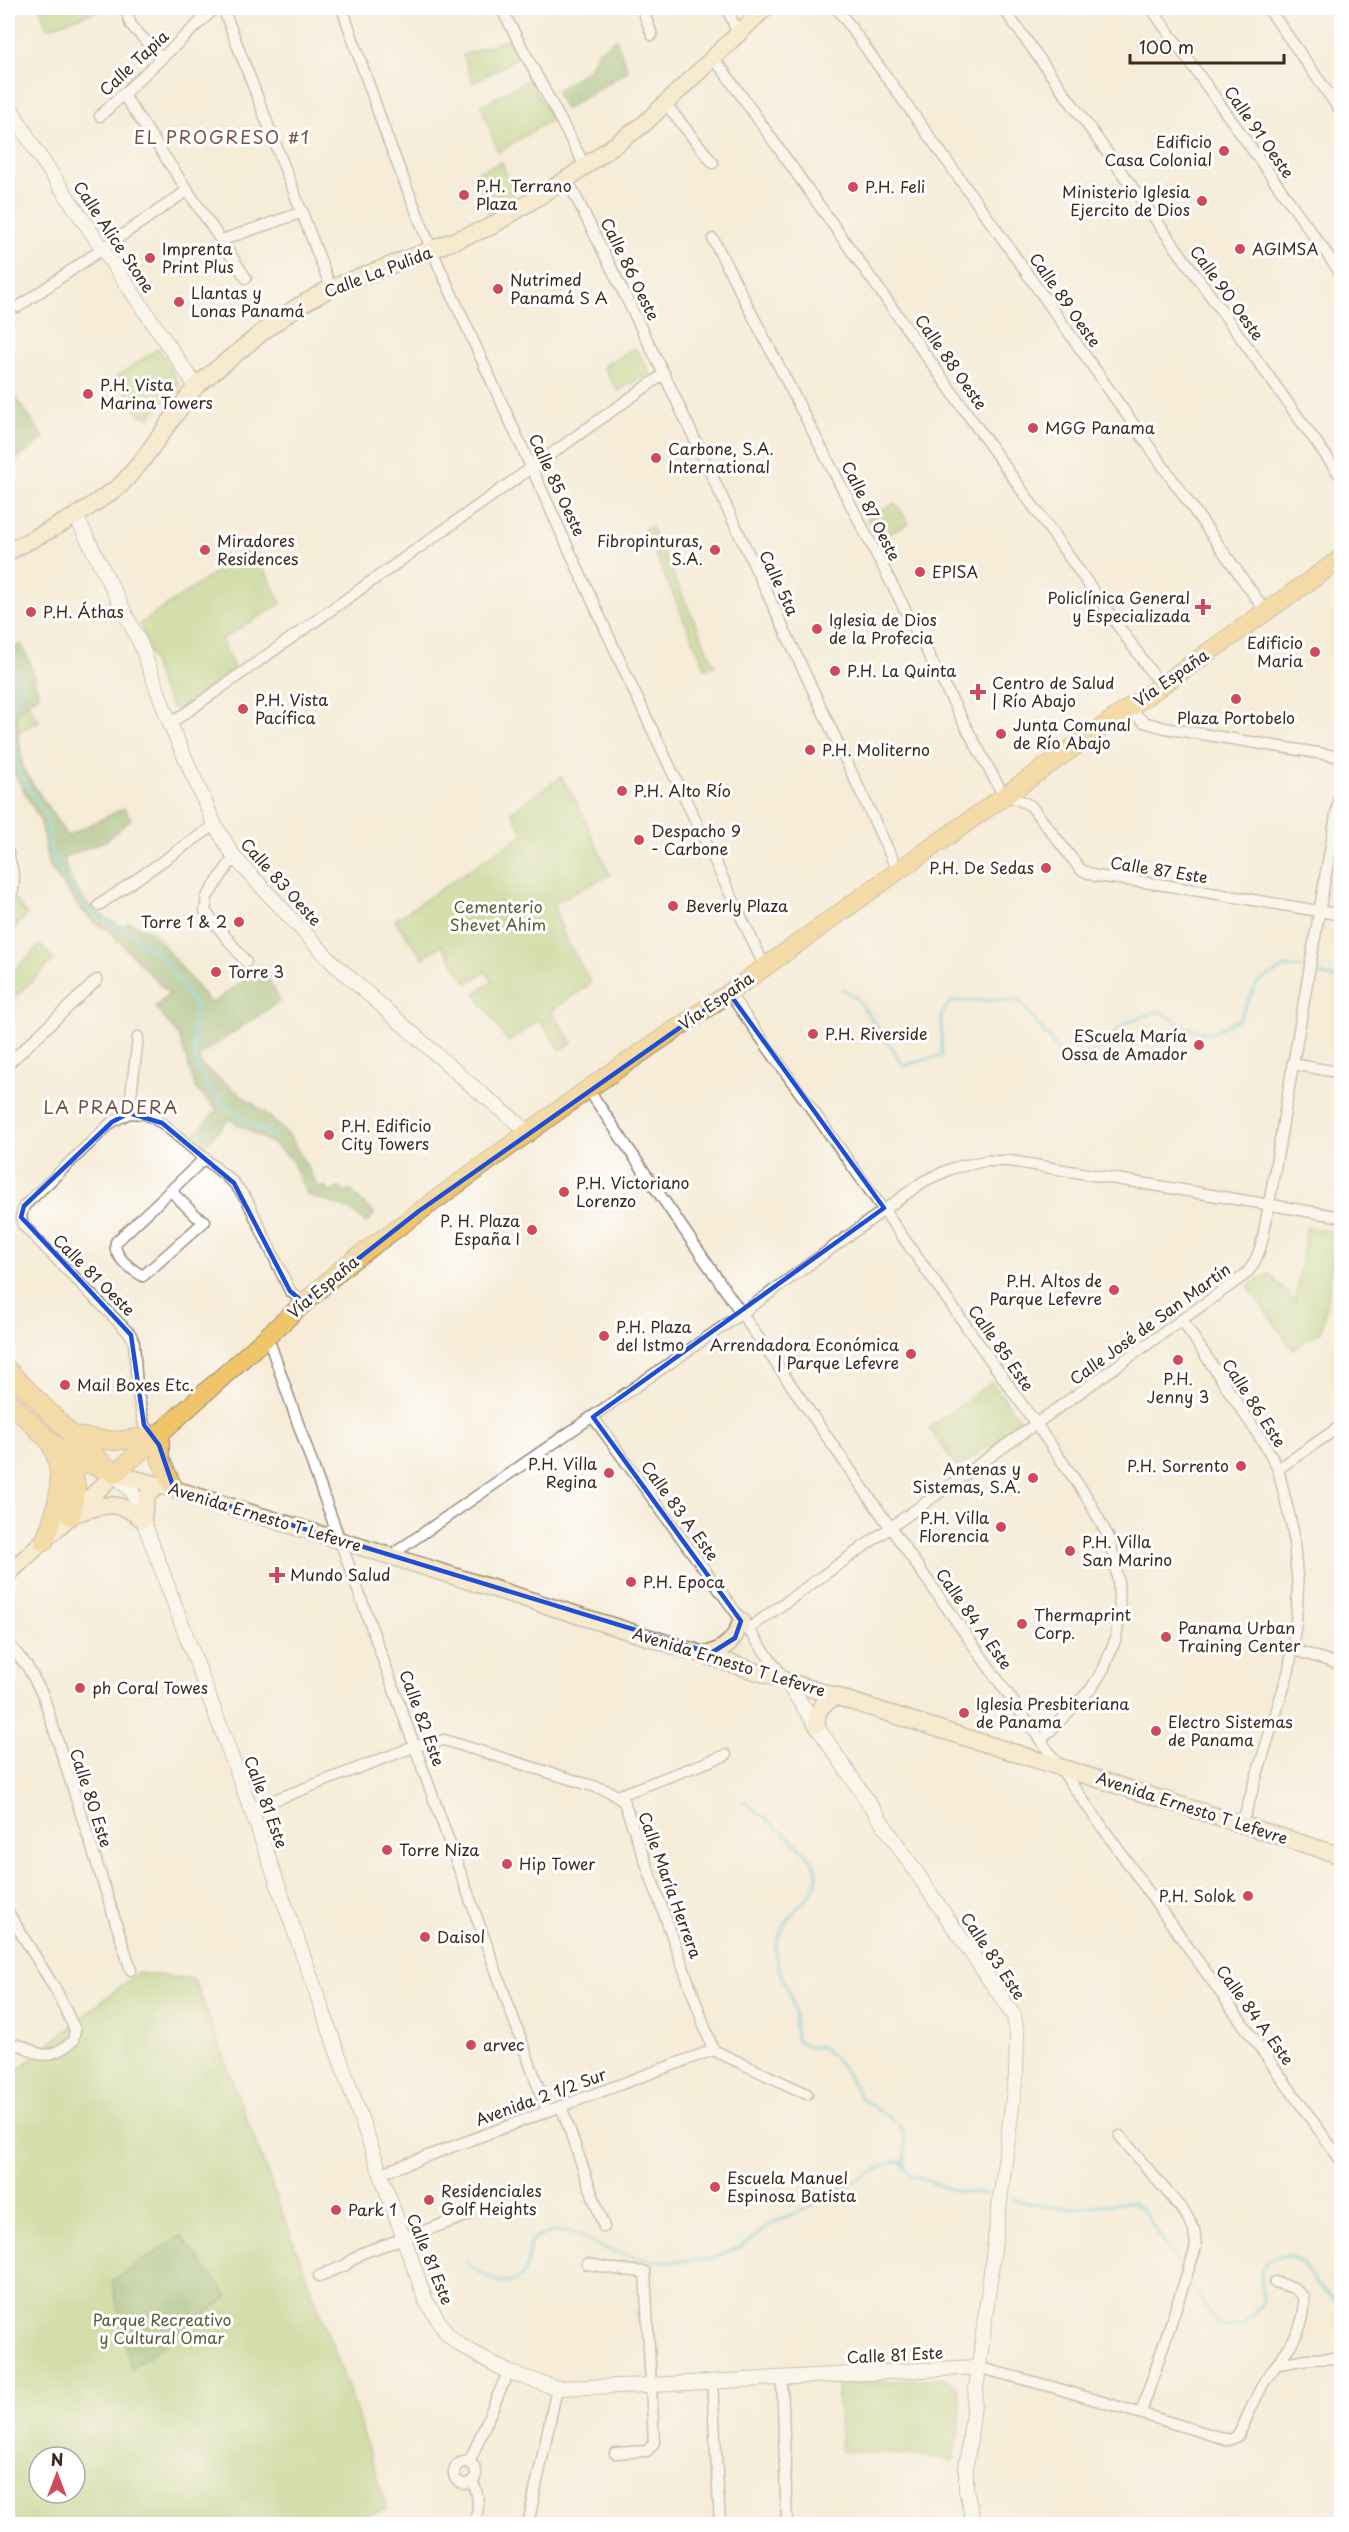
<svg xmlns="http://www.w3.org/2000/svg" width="1349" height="2532" font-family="'Playpen Sans',sans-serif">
<rect width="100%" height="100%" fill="#fff"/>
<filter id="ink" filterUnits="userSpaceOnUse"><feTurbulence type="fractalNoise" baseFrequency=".0167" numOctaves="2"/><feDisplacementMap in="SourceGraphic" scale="12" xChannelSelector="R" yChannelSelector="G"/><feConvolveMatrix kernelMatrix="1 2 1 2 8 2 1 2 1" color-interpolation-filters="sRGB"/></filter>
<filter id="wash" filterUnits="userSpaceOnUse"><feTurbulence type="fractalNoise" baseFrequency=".008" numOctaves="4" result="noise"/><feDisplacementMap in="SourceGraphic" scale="24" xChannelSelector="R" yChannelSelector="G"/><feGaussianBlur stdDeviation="1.35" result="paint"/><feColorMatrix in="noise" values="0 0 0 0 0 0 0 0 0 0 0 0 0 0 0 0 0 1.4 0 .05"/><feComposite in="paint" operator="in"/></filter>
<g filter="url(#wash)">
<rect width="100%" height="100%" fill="#f6ecd8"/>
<g fill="#a9cc74" stroke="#727b49" stroke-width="1.5" fill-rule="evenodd">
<path d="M40,8H106L47,28Z"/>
<path d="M512,38L521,56L473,83L463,55Z"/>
<path d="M529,79L551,120L498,152L481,106Z"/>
<path d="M502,162L516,200L489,215L476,173Z"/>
<path d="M159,348L180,386L149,417L145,414L141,416L116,377Z"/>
<path d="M635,348L650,373L618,391L603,366Z"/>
<path d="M895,503L909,523L878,539L867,518Z"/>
<path d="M651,526L658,542L715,666L706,669L644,529Z"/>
<path d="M253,547L281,604L221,639L235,670L178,708H172L162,689L140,624Z"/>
<path d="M27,702L39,721L17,734L16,714Z"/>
<path d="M561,777L577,803L610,875L553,903L564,935L591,983L551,1011L572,1042L561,1050L539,1020L508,1042L475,993L493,981L486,971L467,983L442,945L423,958L395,920L523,834L512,811Z"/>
<path d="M16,900L27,915L8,934V908Z"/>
<path d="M40,945L54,959L8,1004V977Z"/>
<path d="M1307,1227L1338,1233L1322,1330L1293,1350L1248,1286L1269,1274L1295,1301Z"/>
<path d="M992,1382L1021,1422L958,1468L929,1428Z"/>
<path d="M137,1973L194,1979L350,2392L387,2509L336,2524H8V2078ZM39,2457H75V2493H39Z"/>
<path d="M943,2378C950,2381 958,2386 960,2394C964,2408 956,2445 953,2461L925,2456L841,2451L837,2384Z"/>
</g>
<g fill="#86b066" stroke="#606d42" stroke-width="1.5">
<path d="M616,39L628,71L565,110L556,91L588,70L599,51Z"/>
<path d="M12,392L44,438L8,467V393Z"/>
<path d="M8,641L14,648L21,644L29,660L39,695L27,702L16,714L23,769L67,836L124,808L131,819L107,840L65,857C64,873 78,895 90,906C99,915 112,921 122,927L129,922L153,932L211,1004L263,967L280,1001L199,1056L201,1065L263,1111L289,1135L320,1189L325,1186L330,1193L340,1187L344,1193L351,1190C357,1199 367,1206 375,1214L366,1223L351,1210L307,1195L291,1159L273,1144L229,1119L203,1148L192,1137L217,1110L196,1089L179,1036L155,1007L169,994L109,931L93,922L81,909L48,865L41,822L13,771L8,725L10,699L8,685Z"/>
<path d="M181,2236L228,2297L131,2369L112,2281Z"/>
</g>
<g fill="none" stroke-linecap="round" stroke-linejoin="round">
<g stroke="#5ac6d3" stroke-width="3">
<path d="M8,661L18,674L21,690L13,705L12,726V741L19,772L46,815L51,853L84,905L104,920L127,932L161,955L196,1007C183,1078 214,1107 275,1136"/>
<path d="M1321,974L1342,981"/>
<path d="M843,989L857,998L904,1066L942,1055L941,1015L951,1001L1018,1000L1063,1056L1084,1060L1127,1022L1160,1011L1188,1028L1209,1034L1239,1019L1257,983L1285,967L1300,968"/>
<path d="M743,1801C758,1812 772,1824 786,1835C809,1854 833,1873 804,1901C792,1913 778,1929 776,1947C774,1968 788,1985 793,2004C796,2015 794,2028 796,2040L809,2047H822L840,2064L861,2098L900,2125L905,2138V2167L910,2175L959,2192L986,2194"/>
<path d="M1011,2199L1041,2206L1073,2208L1132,2202L1143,2210L1183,2273"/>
<path d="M467,2262L476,2270L499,2282L514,2281L522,2276L527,2266L530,2242L535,2237L553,2232H572L603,2248L637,2258L669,2262L710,2259L741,2247L772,2223L803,2210L893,2161L901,2162L904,2166"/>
<path d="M1188,2281L1218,2324L1226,2327L1243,2325L1263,2302L1261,2271L1269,2259L1290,2255L1303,2264L1317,2285L1342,2306"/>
</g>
</g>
</g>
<g filter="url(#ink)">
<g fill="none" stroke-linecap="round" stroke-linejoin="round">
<g stroke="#988b7b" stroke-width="13">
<g id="minor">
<path d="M125,8L131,25L161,58"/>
<path d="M223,8L331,288"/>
<path d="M342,8L388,140L432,251L632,687L765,967"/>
<path d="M501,8L585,166"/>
<path d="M642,8L652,35"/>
<path d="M727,8L738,34"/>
<path d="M837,8L995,228L1266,612"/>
<path d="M1003,8L1342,478"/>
<path d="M1151,8L1342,275"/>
<path d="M1268,8L1342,113"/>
<path d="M713,59L723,70L1161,686"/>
<path d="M123,94L246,278"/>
<path d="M666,104L713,163"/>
<path d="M100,116L215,8"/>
<path d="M567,179L664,374L898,871"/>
<path d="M713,239L966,727L1004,796L1017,799L1031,806L1081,870L1096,876L1158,884L1342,915"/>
<path d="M222,240L303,212"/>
<path d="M18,307L188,190"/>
<path d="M1128,709L1144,722L1165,728L1342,757"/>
<path d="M170,724L664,374"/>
<path d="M8,853C12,869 19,886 8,900"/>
<path d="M234,857L207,897L205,911L246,962"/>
<path d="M99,905L215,825"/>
<path d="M729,993L1036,1424L1087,1497L1110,1540L1118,1581L1120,1610L1116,1638L1104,1668L1091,1689L1041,1740"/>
<path d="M8,1064L97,980"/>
<path d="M1292,1064L1342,1073"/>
<path d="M588,1089C833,1451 1087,1807 1342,2162"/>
<path d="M129,1113L112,1122L24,1206L21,1217L23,1225L131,1335L134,1343L137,1389L144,1425L155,1436"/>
<path d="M129,1113L145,1114L162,1123L234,1183L247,1200L290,1291L303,1302"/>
<path d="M129,1113L138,1037"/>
<path d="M170,1190L196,1216L205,1221L143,1276C132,1270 112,1256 116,1242L205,1158"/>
<path d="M1182,1320L1267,1448L1278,1469L1293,1531L1298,1588L1296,1623L1289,1670L1242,1824"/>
<path d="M267,1335L319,1483L547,2111"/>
<path d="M593,1417L786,1681"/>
<path d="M1278,1469L1342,1425"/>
<path d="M390,1556L741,1314L924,1181L953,1168L985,1161H1010L1342,1217"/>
<path d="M748,1629L1246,1274C1263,1255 1264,1229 1269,1204L1342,780"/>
<path d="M8,1643L27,1666L43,1695L131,1970"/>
<path d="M1294,1650L1342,1665"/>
<path d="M617,1796L726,1755"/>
<path d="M251,1809L416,1746L444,1740L609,1791L624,1802L713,2050"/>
<path d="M8,1912L57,1992L75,2030L73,2041C35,2072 34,2040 8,2045"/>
<path d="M713,2050L807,2094"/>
<path d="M561,2106L604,2227"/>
<path d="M1120,2136L1185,2213L1194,2229L1196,2247L1141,2413"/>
<path d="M379,2174L713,2050"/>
<path d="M587,2264L622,2270L645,2272L654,2443L647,2451L615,2453"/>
<path d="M319,2276L344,2266L362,2253L469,2215"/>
<path d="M1279,2364L1307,2359L1342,2358"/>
<path d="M977,2367L1049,2386L1229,2440L1238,2436C1248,2417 1256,2394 1268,2376C1286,2351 1307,2330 1304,2297L1294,2288L1275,2282"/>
<path d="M782,2378L787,2524"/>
<path d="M712,2382L720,2524"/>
<circle cx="465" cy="2473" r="11"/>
<path d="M469,2463L508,2372"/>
<path d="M472,2481C480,2496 479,2509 474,2524"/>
<path d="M528,2524L557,2388"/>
</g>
</g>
<g stroke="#988b7b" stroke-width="16">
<g id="tertiary">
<path d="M8,103L34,148L196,386"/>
<path d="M76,516L140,643L170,724L215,825L234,857L332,962L471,1085L530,1133"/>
<path d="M115,1474L133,1493L143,1520L251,1809L426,2301L447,2334L460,2345L508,2372L557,2388L652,2385L977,2367"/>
<path d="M786,1681L1014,2016L1017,2034L1016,2075L966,2468V2490L974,2524"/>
</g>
</g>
<g stroke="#988b7b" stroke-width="19">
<g id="secondary">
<path d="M8,552L76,516L120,486L141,462L196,386L265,330L297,307L331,288L490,227L567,179L644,124L765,8"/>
<path d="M77,1513C105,1504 119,1499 143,1520"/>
<path d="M143,1520C145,1503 143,1492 162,1485"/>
<path d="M8,1574L115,1474L174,1489L390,1556L1342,1856"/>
<path d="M704,1655C724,1651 736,1640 741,1621"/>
<path d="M817,1725C815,1709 824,1703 836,1696"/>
</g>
</g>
<g stroke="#988b7b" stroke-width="20">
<g id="primary">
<path d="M8,1370L73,1436L115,1474"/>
<path d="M8,1400L49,1441L72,1457L102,1469"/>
<path d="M160,1432V1458L174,1489"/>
<path d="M74,1436L115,1441L155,1436"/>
<path d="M115,1474L345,1266L588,1089L729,993L898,871L1342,558"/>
<path d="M71,1516L76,1486L72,1457"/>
<path d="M44,1542C58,1507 67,1478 50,1442"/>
</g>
</g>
<use href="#minor" stroke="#fff" stroke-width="10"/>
<use href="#tertiary" stroke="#fff" stroke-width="14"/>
<use href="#secondary" stroke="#f9e7c3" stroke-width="16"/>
<use href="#primary" stroke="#f0c469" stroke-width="18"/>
</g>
</g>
<path d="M0 0H1349V2532H0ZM729,993L884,1208L593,1417L741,1621L735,1638L711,1653L174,1489L159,1445L144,1425L131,1335L21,1217L24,1206L112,1122L129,1113L162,1123L234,1183L290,1291L303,1302L419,1211Z" fill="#f6ecd8" fill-opacity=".55" fill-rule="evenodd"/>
<path fill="none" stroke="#1d4ed8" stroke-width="4.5" stroke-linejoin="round" d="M729,993L884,1208L593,1417L741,1621L735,1638L711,1653L174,1489L159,1445L144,1425L131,1335L21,1217L24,1206L112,1122L129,1113L162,1123L234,1183L290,1291L303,1302L419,1211Z"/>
<g fill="#d1495b" stroke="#fff" stroke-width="2">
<circle cx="1224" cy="151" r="6"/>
<circle cx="853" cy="187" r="6"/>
<circle cx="464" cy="195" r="6"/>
<circle cx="1202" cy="201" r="6"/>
<circle cx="1240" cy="249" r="6"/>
<circle cx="150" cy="258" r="6"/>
<circle cx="498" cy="289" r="6"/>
<circle cx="179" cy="302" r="6"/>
<circle cx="88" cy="394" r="6"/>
<circle cx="1033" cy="428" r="6"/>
<circle cx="656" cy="458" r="6"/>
<circle cx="205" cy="550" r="6"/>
<circle cx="715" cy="550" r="6"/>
<circle cx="920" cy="572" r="6"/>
<path d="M1200 598h6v6h6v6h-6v6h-6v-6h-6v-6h6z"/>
<circle cx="31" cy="612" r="6"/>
<circle cx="817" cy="629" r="6"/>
<circle cx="1315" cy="652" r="6"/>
<circle cx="835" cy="671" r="6"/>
<path d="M975 683h6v6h6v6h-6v6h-6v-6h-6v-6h6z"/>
<circle cx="1236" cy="699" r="6"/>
<circle cx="243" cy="709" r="6"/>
<circle cx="1001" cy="734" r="6"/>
<circle cx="810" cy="750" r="6"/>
<circle cx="622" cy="791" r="6"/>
<circle cx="639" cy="840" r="6"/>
<circle cx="1046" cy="868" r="6"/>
<circle cx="673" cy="906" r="6"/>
<circle cx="239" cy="922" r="6"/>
<circle cx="216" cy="972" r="6"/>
<circle cx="813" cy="1034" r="6"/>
<circle cx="1199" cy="1045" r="6"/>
<circle cx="329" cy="1135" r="6"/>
<circle cx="564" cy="1192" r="6"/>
<circle cx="532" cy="1230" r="6"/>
<circle cx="1114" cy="1290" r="6"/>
<circle cx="604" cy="1336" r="6"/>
<circle cx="911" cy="1354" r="6"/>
<circle cx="1178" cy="1360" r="6"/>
<circle cx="65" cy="1385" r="6"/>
<circle cx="1241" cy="1466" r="6"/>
<circle cx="609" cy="1473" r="6"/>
<circle cx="1033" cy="1478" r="6"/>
<circle cx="1001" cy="1527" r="6"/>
<circle cx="1070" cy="1551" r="6"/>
<path d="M274 1566h6v6h6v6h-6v6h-6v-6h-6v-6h6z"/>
<circle cx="631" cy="1582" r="6"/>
<circle cx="1022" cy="1624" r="6"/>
<circle cx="1166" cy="1637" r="6"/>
<circle cx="80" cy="1688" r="6"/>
<circle cx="964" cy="1713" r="6"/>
<circle cx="1156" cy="1731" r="6"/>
<circle cx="387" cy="1850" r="6"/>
<circle cx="507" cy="1864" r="6"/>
<circle cx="1248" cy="1896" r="6"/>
<circle cx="425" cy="1937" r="6"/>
<circle cx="471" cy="2045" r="6"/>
<circle cx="715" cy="2187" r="6"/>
<circle cx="429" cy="2200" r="6"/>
<circle cx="336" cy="2210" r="6"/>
</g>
<g text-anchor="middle" stroke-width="6" stroke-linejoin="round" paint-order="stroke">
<g font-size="16" fill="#3b2a1e" stroke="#fff">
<text transform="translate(134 63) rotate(-43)" y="6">Calle Tapia</text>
<text transform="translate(1259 132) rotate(55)" y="6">Calle 91 Oeste</text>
<text transform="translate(114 237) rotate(56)" y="6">Calle Alice Stone</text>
<text transform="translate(630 269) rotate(64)" y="6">Calle 86 Oeste</text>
<text transform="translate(378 272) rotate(-21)" y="6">Calle La Pulida</text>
<text transform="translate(1227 293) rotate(54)" y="6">Calle 90 Oeste</text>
<text transform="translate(1065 300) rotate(55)" y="6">Calle 89 Oeste</text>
<text transform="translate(951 362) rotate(55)" y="6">Calle 88 Oeste</text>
<text transform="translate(557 485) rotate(65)" y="6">Calle 85 Oeste</text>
<text transform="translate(871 511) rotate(63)" y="6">Calle 87 Oeste</text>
<text transform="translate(779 583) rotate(65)" y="6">Calle 5ta</text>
<text transform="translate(1171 678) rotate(-35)" y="6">Vía España</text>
<text transform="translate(1159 870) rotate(9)" y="6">Calle 87 Este</text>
<text transform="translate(281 882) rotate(48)" y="6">Calle 83 Oeste</text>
<text transform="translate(716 1001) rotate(-35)" y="6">Vía España</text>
<text transform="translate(94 1275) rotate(45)" y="6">Calle 81 Oeste</text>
<text transform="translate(323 1287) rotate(-40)" y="6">Vía España</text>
<text transform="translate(1150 1324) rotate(-36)" y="6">Calle José de San Martín</text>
<text transform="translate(1001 1348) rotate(55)" y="6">Calle 85 Este</text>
<text transform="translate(1254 1403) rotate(57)" y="6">Calle 86 Este</text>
<text transform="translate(680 1511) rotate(54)" y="6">Calle 83 A Este</text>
<text transform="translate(265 1517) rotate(17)" y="6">Avenida Ernesto T Lefevre</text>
<text transform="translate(974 1619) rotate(55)" y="6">Calle 84 A Este</text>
<text transform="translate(729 1662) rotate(17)" y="6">Avenida Ernesto T Lefevre</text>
<text transform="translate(422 1718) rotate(70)" y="6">Calle 82 Este</text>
<text transform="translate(91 1798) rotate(72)" y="6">Calle 80 Este</text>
<text transform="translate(266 1802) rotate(70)" y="6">Calle 81 Este</text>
<text transform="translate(1192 1808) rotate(18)" y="6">Avenida Ernesto T Lefevre</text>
<text transform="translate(670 1885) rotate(70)" y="6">Calle María Herrera</text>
<text transform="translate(993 1956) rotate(56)" y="6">Calle 83 Este</text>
<text transform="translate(1255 2015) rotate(54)" y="6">Calle 84 A Este</text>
<text transform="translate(541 2097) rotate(-20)" y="6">Avenida 2 1/2 Sur</text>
<text transform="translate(430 2259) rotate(68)" y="6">Calle 81 Este</text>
<text transform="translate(895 2355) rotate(-3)" y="6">Calle 81 Este</text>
</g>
<g font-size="16" fill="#3b2a1e" stroke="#fff" text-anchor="start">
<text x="1212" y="148" text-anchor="end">Edificio<tspan x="1212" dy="18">Casa Colonial</tspan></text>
<text x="476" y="192">P.H. Terrano<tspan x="476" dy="18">Plaza</tspan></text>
<text x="865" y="193">P.H. Feli</text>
<text x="1190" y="198" text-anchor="end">Ministerio Iglesia<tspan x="1190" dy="18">Ejercito de Dios</tspan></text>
<text x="162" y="255">Imprenta<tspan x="162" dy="18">Print Plus</tspan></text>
<text x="1252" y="255">AGIMSA</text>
<text x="510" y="286">Nutrimed<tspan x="510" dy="18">Panamá S A</tspan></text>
<text x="191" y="299">Llantas y<tspan x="191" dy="18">Lonas Panamá</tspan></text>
<text x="100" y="391">P.H. Vista<tspan x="100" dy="18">Marina Towers</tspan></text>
<text x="1045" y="434">MGG Panama</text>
<text x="668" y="455">Carbone, S.A.<tspan x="668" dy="18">International</tspan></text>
<text x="217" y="547">Miradores<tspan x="217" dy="18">Residences</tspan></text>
<text x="703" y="547" text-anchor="end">Fibropinturas,<tspan x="703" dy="18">S.A.</tspan></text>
<text x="932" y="578">EPISA</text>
<text x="1190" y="604" text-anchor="end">Policlínica General<tspan x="1190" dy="18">y Especializada</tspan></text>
<text x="43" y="618">P.H. Áthas</text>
<text x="829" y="626">Iglesia de Dios<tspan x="829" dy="18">de la Profecia</tspan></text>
<text x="1303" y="649" text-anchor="end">Edificio<tspan x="1303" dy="18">Maria</tspan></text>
<text x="847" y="677">P.H. La Quinta</text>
<text x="992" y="689">Centro de Salud<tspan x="992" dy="18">| Río Abajo</tspan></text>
<text x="255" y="706">P.H. Vista<tspan x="255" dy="18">Pacífica</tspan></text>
<text x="1236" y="724" text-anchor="middle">Plaza Portobelo</text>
<text x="1013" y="731">Junta Comunal<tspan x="1013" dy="18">de Río Abajo</tspan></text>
<text x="822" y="756">P.H. Moliterno</text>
<text x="634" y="797">P.H. Alto Río</text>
<text x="651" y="837">Despacho 9<tspan x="651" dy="18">- Carbone</tspan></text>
<text x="1034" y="874" text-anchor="end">P.H. De Sedas</text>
<text x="685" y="912">Beverly Plaza</text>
<text x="227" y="928" text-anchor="end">Torre 1 &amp; 2</text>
<text x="228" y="978">Torre 3</text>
<text x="825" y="1040">P.H. Riverside</text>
<text x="1187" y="1042" text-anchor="end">EScuela María<tspan x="1187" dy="18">Ossa de Amador</tspan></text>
<text x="341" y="1132">P.H. Edificio<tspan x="341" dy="18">City Towers</tspan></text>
<text x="576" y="1189">P.H. Victoriano<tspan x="576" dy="18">Lorenzo</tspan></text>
<text x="520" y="1227" text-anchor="end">P. H. Plaza<tspan x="520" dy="18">España I</tspan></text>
<text x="1102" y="1287" text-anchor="end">P.H. Altos de<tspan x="1102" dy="18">Parque Lefevre</tspan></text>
<text x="616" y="1333">P.H. Plaza<tspan x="616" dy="18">del Istmo</tspan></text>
<text x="899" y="1351" text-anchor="end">Arrendadora Económica<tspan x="899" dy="18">| Parque Lefevre</tspan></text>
<text x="1178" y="1385" text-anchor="middle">P.H.<tspan x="1178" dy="18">Jenny 3</tspan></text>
<text x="77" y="1391">Mail Boxes Etc.</text>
<text x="597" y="1470" text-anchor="end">P.H. Villa<tspan x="597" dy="18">Regina</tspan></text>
<text x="1229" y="1472" text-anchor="end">P.H. Sorrento</text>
<text x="1021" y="1475" text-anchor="end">Antenas y<tspan x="1021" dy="18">Sistemas, S.A.</tspan></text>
<text x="989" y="1524" text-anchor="end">P.H. Villa<tspan x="989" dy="18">Florencia</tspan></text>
<text x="1082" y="1548">P.H. Villa<tspan x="1082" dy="18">San Marino</tspan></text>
<text x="290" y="1581">Mundo Salud</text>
<text x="643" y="1588">P.H. Epoca</text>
<text x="1034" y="1621">Thermaprint<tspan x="1034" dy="18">Corp.</tspan></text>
<text x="1178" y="1634">Panama Urban<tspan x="1178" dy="18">Training Center</tspan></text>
<text x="92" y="1694">ph Coral Towes</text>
<text x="976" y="1710">Iglesia Presbiteriana<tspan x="976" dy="18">de Panama</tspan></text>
<text x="1168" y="1728">Electro Sistemas<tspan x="1168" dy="18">de Panama</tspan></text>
<text x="399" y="1856">Torre Niza</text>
<text x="519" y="1870">Hip Tower</text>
<text x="1236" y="1902" text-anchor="end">P.H. Solok</text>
<text x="437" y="1943">Daisol</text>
<text x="483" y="2051">arvec</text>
<text x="727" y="2184">Escuela Manuel<tspan x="727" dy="18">Espinosa Batista</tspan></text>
<text x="441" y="2197">Residenciales<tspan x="441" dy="18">Golf Heights</tspan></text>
<text x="348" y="2216">Park 1</text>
</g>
<g font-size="16" fill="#5c5b38" stroke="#fff">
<text x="498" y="913">Cementerio<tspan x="498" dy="18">Shevet Ahim</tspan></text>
<text x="162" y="2326">Parque Recreativo<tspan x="162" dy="18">y Cultural Omar</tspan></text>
</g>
<g font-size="18" letter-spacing="1.5" fill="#785244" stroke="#fff">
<text x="222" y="144">EL PROGRESO #1</text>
<text x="111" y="1114">LA PRADERA</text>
</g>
</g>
<rect width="1349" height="2532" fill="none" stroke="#fff" stroke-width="30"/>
<g transform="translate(57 2475)"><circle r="28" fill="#ffffff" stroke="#b1aaa5" stroke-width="1.5"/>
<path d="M0-4.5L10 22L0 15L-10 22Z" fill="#d1495b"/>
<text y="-9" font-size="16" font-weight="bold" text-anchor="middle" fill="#3b2a1e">N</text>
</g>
<path d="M1130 54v9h154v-9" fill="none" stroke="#3b2a1e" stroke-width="3"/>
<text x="1139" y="54" font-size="18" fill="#3b2a1e" stroke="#ffffff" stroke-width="4.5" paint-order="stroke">100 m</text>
</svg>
